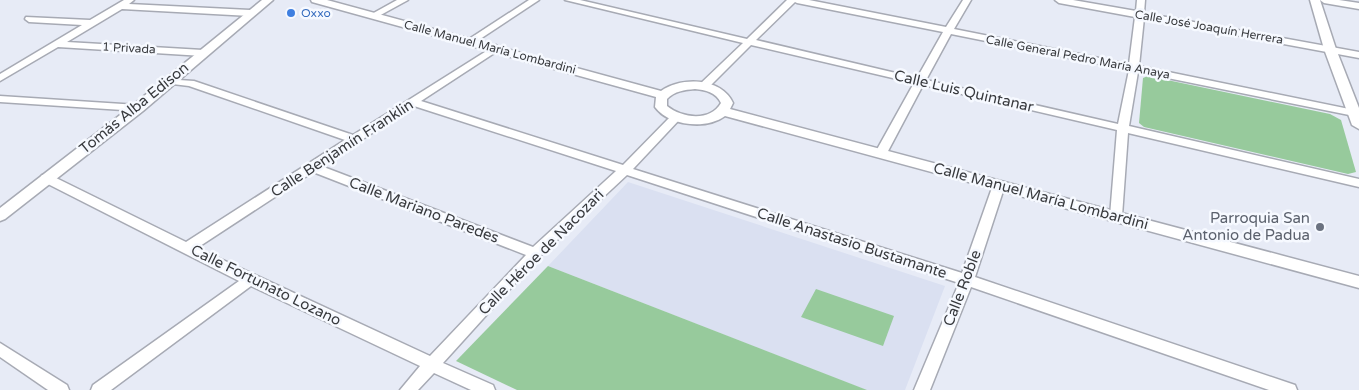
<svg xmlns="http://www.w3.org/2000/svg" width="1359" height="390" font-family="'Varela Round',sans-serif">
<rect width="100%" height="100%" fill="#e7ebf6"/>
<path fill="#dae0f1" d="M628,182L945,286L905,390H866L548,266Z"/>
<g fill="#97ca9c">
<path d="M1148,76L1330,114L1341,120L1356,172L1348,174L1144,127L1139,123L1143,78Z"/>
<path d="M548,266L867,390H517L456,361Z"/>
<path d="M816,289L894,316L883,346L801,317Z"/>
</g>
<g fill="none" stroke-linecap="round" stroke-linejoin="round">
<g stroke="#a7aab4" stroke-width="3">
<g id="minor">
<path d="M124,0H134L129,4L250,10L254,13L250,16L122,9L67,42L203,50L208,53L203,56L58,47L0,81V74L82,25L29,22L25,19L26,17L90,20Z"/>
<path d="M397,0H408L377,17L370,15Z"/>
<path d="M529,0H539L474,43H468L466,41Z"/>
<path d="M565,0H580L747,39L787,0H809L946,27L963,0H971L954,29L1129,64L1135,17L1059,3L1055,0H1073L1136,11L1137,0H1145L1144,13L1359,52V58L1144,18L1139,66L1359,111V117L1138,72L1129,126L1359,179V187L1128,133L1122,216L1116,220L1110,216L1117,130L923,85L887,153L881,156L875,153L914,83L751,45L708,88H700V84L743,43ZM795,2L797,3L943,32L917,78L756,40ZM951,34L1129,70L1118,124L926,80Z"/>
<path d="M1320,0H1339L1359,3V9L1324,3Z"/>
<path d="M496,45L501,48L499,50L421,101L623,165L672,115H680L681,117L680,119L633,169L962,273L993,185L995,182H1003L1005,185L975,277L1295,385L1297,390H1269L971,287L930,390H914L959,283L627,175L540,256L443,363L493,385L495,390H471L434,373L418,390H400L420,366L251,286L111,390H91L93,385L239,281L42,181L40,178L42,175H50L186,242L345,140L189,86L164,83V79L194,81L353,135ZM414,106L616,171L533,247L321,166ZM313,172L526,255L430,356L197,248Z"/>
<path d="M0,96L138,105L143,108L138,111L0,102Z"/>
<path d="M0,343L67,385L69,390H48L0,357Z"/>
</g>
</g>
<g stroke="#a7aab4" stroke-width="3">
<g id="tertiary">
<path d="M262,0H273L143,111L5,219L0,221V208L133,105Z"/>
<path d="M311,0H327L661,91C682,76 722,78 733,103L730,109L1359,276V288L725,116C706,130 669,126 655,107L656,97L312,2ZM695,89C705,90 716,92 721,103C710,122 682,118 667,106V99C675,91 684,90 695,89Z"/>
<path d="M1310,0H1320L1336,49L1359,108V129L1352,125L1324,49Z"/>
</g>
</g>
<use href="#minor" fill="#fff" fill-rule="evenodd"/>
<use href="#tertiary" fill="#fff" fill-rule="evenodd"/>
</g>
<circle fill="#3f7fe0" stroke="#f6f9ff" stroke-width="2" cx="291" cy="13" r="5"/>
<circle fill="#6b7280" stroke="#f6f9ff" stroke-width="2" cx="1320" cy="227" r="5"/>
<g text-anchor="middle" stroke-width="5" stroke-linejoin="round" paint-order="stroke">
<g font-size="12" fill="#366cbe" stroke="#f6f9ff" text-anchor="start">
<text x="301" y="17">Oxxo</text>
</g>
<g font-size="12" fill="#383a3e" stroke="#f6f9ff">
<text transform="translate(1209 27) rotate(10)" y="4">Calle José Joaquín Herrera</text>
<text transform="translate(490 47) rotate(15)" y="4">Calle Manuel María Lombardini</text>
<text transform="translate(129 48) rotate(3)" y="4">1 Privada</text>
<text transform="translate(1078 57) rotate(11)" y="4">Calle General Pedro María Anaya</text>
</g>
<g font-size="15" fill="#383a3e" stroke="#f6f9ff">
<text transform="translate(964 91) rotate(13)" y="5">Calle Luis Quintanar</text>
<text transform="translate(134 108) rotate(-39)" y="5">Tomás Alba Edison</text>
<text transform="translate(342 148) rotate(-33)" y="5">Calle Benjamín Franklin</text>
<text transform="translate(1041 196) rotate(15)" y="5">Calle Manuel María Lombardini</text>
<text transform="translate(424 210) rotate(21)" y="5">Calle Mariano Paredes</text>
<text transform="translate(852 243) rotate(18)" y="5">Calle Anastasio Bustamante</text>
<text transform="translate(541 252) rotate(-45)" y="5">Calle Héroe de Nacozari</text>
<text transform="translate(266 285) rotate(26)" y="5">Calle Fortunato Lozano</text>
<text transform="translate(962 288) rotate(-69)" y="5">Calle Roble</text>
</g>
<g font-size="15" fill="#5b616d" stroke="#f6f9ff" text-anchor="end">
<text x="1310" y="223">Parroquia San<tspan x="1310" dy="17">Antonio de Padua</tspan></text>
</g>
</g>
</svg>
